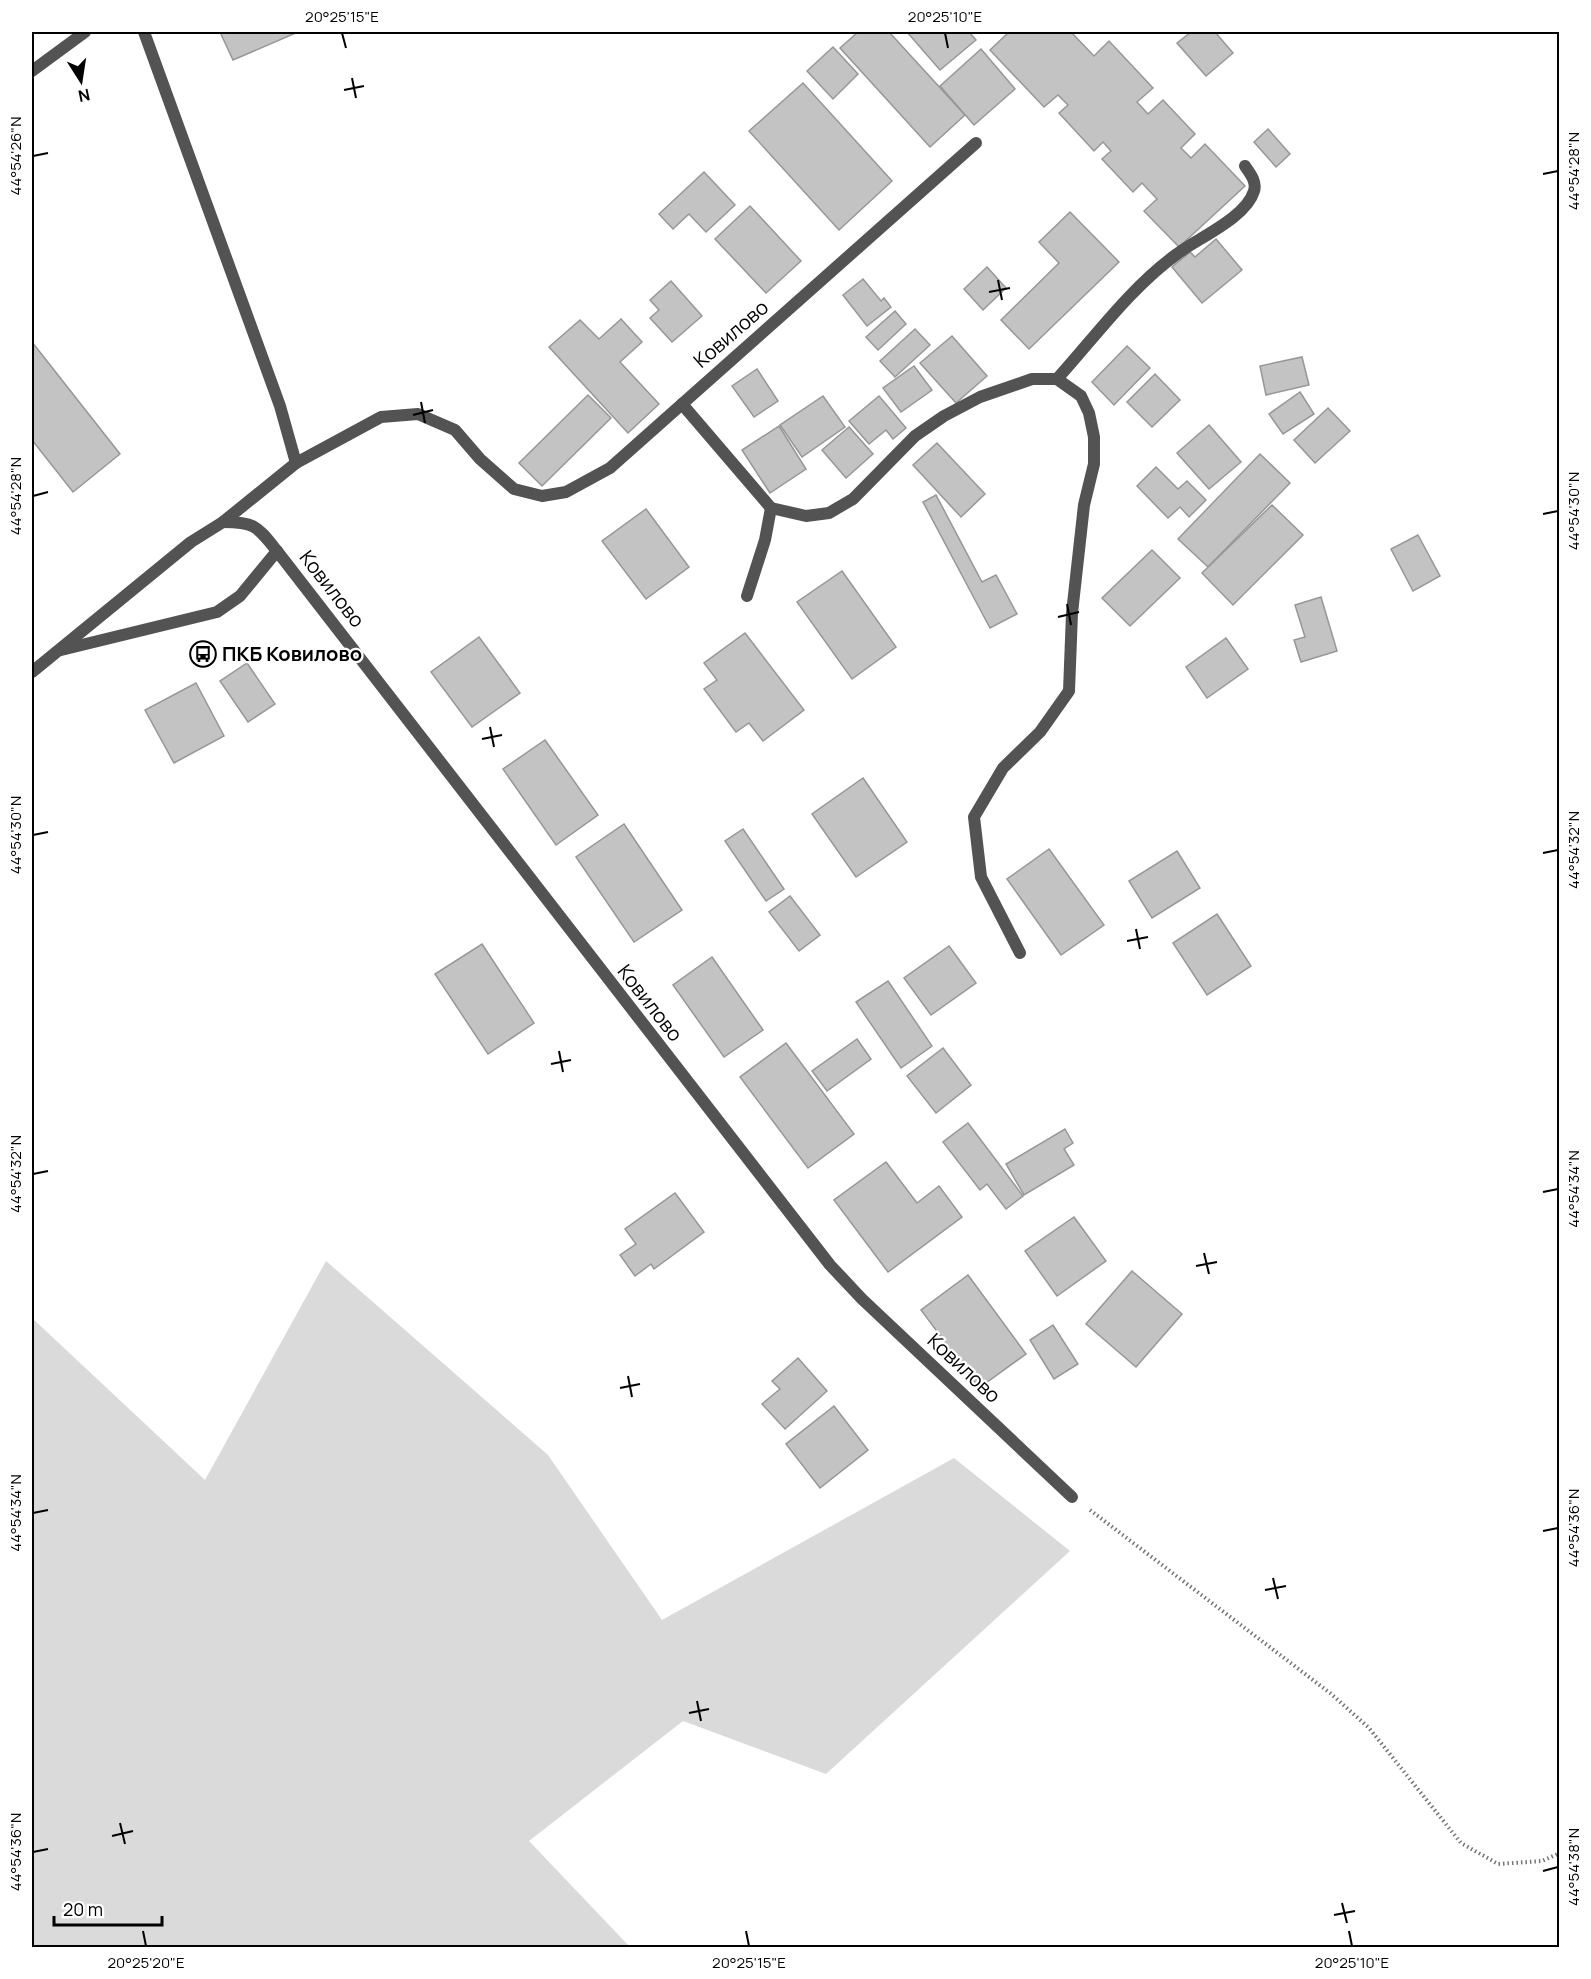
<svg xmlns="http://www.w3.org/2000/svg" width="1591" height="1979" font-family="Manrope,sans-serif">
<rect width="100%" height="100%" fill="#fff"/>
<path fill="#dadada" d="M326,1261L548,1455L662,1620L954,1458L1070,1551L826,1774L683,1721L529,1841L630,1947H32V1318L205,1480Z"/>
<g fill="#c3c3c3" stroke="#979797" stroke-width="1.5">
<path d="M220,32H298L233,60Z"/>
<path d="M858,32H889L965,115L930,147L840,48Z"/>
<path d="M907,32H969L976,40L940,70Z"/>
<path d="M1009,32H1071L1094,56L1109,41L1153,88L1137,102L1148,114L1163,100L1195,134L1181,148L1191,158L1205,144L1245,186L1179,247L1144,211L1157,199L1142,183L1133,192L1102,159L1111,151L1103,142L1094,151L1059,113L1068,105L1058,95L1044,107L990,50Z"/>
<path d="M1191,32H1215L1233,53L1206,76L1177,43Z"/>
<path d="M833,47L858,74L833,99L807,71Z"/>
<path d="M981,49L1015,89L974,125L940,86Z"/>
<path d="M803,83L892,181L839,230L749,131Z"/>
<path d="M1268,129L1290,154L1276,167L1254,142Z"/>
<path d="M704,172L735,205L706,232L689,214L673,229L659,214Z"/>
<path d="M750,206L801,261L766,293L715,239Z"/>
<path d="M1070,212L1119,262L1029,349L1001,320L1059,263L1039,242Z"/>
<path d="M1216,239L1242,270L1202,303L1172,267L1190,252L1195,257Z"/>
<path d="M987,267L1006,288L983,310L964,289Z"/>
<path d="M863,279L881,301L884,298L891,307L867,326L843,295Z"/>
<path d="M671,281L702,316L672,342L650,318L659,310L650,300Z"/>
<path d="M895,311L906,324L878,350L866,337Z"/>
<path d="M621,319L642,342L620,362L659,404L628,433L549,347L580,320L599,339Z"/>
<path d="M915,329L930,345L895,377L880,361Z"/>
<path d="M952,336L987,376L956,403L920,363Z"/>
<path d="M32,342L120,454L73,492L32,440Z"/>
<path d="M1127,346L1150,368L1114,405L1092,382Z"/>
<path d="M1302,357L1309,385L1266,395L1260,366Z"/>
<path d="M914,366L932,390L901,412L883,388Z"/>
<path d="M757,369L778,401L754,417L732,386Z"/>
<path d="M1155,374L1180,400L1152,427L1127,402Z"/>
<path d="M1300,392L1314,414L1283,434L1269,414Z"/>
<path d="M588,395L611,418L542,486L519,463Z"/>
<path d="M823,396L845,427L802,457L780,425Z"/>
<path d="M879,396L906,428L893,439L886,430L869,444L849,421Z"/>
<path d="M1328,408L1350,431L1315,463L1294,440Z"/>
<path d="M1209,425L1241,462L1209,489L1177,453Z"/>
<path d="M779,426L806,469L770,493L742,450Z"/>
<path d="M849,427L873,454L846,478L822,450Z"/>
<path d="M937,443L985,494L961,517L913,465Z"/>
<path d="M1260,454L1290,483L1208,567L1178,539Z"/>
<path d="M1156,467L1178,489L1187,481L1206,500L1189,517L1180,507L1168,518L1137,486Z"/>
<path d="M936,495L982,582L996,575L1017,614L990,628L923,502Z"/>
<path d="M1272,505L1303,535L1233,605L1202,573Z"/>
<path d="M646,509L689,567L646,599L602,541Z"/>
<path d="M1418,535L1440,576L1413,591L1391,549Z"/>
<path d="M1152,550L1180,578L1130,626L1102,598Z"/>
<path d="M842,571L896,647L852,679L797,602Z"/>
<path d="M1321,597L1337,651L1301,662L1294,640L1305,637L1295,605Z"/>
<path d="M745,633L804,710L763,741L749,723L736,732L704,689L717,680L704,663Z"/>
<path d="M479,637L520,693L472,727L431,672Z"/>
<path d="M1226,638L1248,669L1207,698L1186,667Z"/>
<path d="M247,663L275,704L248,722L220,681Z"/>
<path d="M196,683L224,736L174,763L145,710Z"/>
<path d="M545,740L598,815L556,845L503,769Z"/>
<path d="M863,778L907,842L856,877L812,814Z"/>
<path d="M624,824L682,910L634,942L576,857Z"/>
<path d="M743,829L784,889L766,901L725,841Z"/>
<path d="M1049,849L1104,925L1061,955L1007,879Z"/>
<path d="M1177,851L1200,888L1152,918L1129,881Z"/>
<path d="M790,896L820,935L799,951L769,912Z"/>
<path d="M1217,914L1251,966L1207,995L1173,943Z"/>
<path d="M482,944L534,1023L488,1054L435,974Z"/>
<path d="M949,946L976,983L931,1015L904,978Z"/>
<path d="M712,957L763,1030L724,1057L673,985Z"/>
<path d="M888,981L932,1046L901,1068L856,1002Z"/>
<path d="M857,1039L871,1059L827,1091L812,1071Z"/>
<path d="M786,1043L854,1134L808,1168L740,1077Z"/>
<path d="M943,1048L971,1085L936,1113L907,1076Z"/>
<path d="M968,1123L1023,1196L1006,1209L987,1184L980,1190L943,1142Z"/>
<path d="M1065,1129L1073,1143L1064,1149L1074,1165L1024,1195L1006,1164Z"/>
<path d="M886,1162L917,1203L939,1186L962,1217L888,1272L834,1200Z"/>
<path d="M675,1193L704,1232L654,1269L651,1264L635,1276L620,1255L636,1244L625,1229Z"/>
<path d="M1074,1217L1106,1261L1057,1296L1025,1251Z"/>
<path d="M1132,1271L1182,1314L1136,1367L1086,1324Z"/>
<path d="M968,1275L1026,1354L979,1388L921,1310Z"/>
<path d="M1053,1325L1078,1364L1054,1379L1030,1340Z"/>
<path d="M798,1358L827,1391L785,1429L762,1404L780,1389L772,1381Z"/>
<path d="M834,1406L868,1450L820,1488L786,1444Z"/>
</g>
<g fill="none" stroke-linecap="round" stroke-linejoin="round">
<path stroke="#757575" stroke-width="4" stroke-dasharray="1.5 3" stroke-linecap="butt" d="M1090,1510L1330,1693L1369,1728L1461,1843L1498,1864L1542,1861L1560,1853"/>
<g stroke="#535353" stroke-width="12">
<path d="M32,71L85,32"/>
<path d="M1057,379C1095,337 1131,287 1177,254C1198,238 1246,218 1254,191C1257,182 1250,173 1245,166"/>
<path d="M747,596L765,540L771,508"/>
<path d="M61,650L217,612L240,596L277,551"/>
</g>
<g stroke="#535353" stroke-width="12">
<path d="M144,32L280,406L296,463"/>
<path d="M682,404L771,508L806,516L829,513L853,499L915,436L944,416L980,397L1032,379H1057L1081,396L1089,413L1094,437V464L1084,505L1072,613L1069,691L1040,732L1003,768L974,817L981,877L1020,953"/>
<path d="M223,522C255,522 257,526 277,551L830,1265L862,1299L1072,1497"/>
<path d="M32,672L191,542L223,522L296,463L381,417L418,414L455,430L480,459L514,489L542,496L566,492L610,468L976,143"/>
</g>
</g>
<path fill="none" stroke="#000" stroke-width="2" d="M342,33L346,48M945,33L948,48M352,78L356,98M344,90L364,86M33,156L48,153M1543,174L1558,171M998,280L1002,300M989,292L1010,288M421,402L425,423M413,415L433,410M33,496L48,492M1543,514L1558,511M1067,604L1071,625M1058,617L1079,612M490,727L494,747M482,739L502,735M33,835L48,832M1543,853L1558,850M1136,929L1140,949M1127,941L1148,937M559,1051L563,1072M551,1064L571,1060M33,1174L48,1171M1543,1192L1558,1189M1204,1253L1209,1274M1196,1266L1217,1262M628,1376L632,1397M620,1388L640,1384M33,1513L48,1510M1543,1531L1558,1528M1273,1578L1278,1599M1265,1590L1286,1586M697,1701L701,1721M689,1713L709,1709M120,1823L125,1844M112,1836L133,1831M33,1852L48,1849M1543,1871L1558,1867M1342,1903L1347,1923M1334,1915L1355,1911M143,1931L146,1946M746,1931L749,1946M1349,1931L1352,1946"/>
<defs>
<g id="bus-ring" transform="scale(1.35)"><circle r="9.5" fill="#fff" stroke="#000" stroke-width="1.5"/><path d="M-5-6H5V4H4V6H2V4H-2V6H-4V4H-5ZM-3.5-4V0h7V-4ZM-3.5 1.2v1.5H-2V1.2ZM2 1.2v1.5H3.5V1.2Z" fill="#000"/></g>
</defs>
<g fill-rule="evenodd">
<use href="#bus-ring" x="203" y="654"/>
</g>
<g text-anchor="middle" stroke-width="4.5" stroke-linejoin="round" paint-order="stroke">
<g font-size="20" fill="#000" stroke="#fff">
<text transform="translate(731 334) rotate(-41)" y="7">Ковилово</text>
<text transform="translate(332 589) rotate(52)" y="7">Ковилово</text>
<text transform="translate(650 1003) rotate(52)" y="7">Ковилово</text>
<text transform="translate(964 1368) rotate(43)" y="7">Ковилово</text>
</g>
<g font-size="20" font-weight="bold" fill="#000" stroke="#fff" text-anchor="start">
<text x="222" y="661">ПКБ Ковилово</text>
</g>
</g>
<rect width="1591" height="1979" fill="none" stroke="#ffffff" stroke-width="66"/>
<g transform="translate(81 81) rotate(168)" stroke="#ffffff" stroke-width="4.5" paint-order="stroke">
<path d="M0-4.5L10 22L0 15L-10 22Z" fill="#000000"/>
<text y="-9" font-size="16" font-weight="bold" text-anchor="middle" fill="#000000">N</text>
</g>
<path d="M54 1916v9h108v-9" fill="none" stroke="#000000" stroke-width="3"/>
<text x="63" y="1916" font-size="18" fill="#000000" stroke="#ffffff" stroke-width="4.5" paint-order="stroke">20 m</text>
<rect x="33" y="33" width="1525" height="1913" fill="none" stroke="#000" stroke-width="2"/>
<g font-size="15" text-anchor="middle" fill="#000">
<text x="342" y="22">20°25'15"E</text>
<text x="945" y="22">20°25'10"E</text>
<text transform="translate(16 156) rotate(-90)" y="5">44°54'26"N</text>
<text transform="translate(1574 171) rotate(-90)" y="5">44°54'28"N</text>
<text transform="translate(16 496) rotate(-90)" y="5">44°54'28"N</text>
<text transform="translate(1574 511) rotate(-90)" y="5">44°54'30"N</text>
<text transform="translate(16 835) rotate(-90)" y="5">44°54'30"N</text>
<text transform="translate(1574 850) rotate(-90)" y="5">44°54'32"N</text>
<text transform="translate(16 1174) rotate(-90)" y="5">44°54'32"N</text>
<text transform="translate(1574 1189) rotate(-90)" y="5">44°54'34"N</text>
<text transform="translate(16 1513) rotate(-90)" y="5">44°54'34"N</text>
<text transform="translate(1574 1528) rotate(-90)" y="5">44°54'36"N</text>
<text transform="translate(16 1852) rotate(-90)" y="5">44°54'36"N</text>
<text transform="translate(1574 1867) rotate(-90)" y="5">44°54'38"N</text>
<text x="146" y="1968">20°25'20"E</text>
<text x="749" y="1968">20°25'15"E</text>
<text x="1352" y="1968">20°25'10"E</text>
</g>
</svg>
